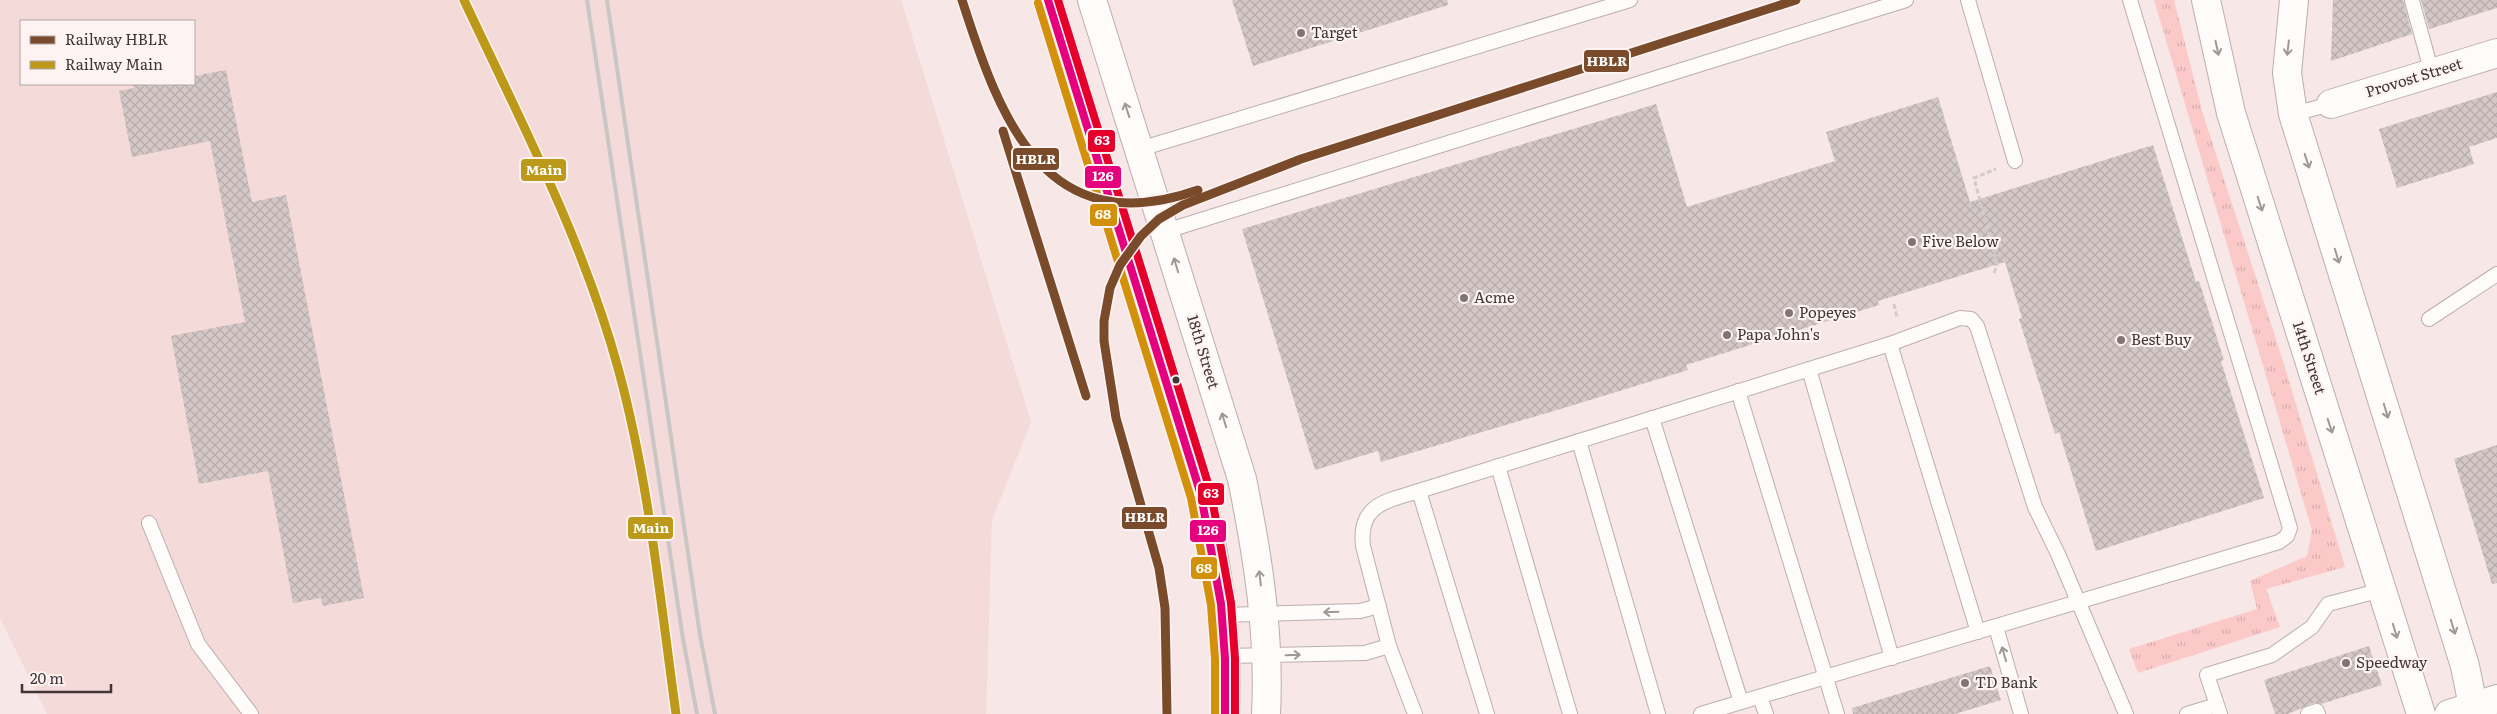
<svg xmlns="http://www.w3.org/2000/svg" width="2497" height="714" font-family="Literata,serif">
<defs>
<pattern id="grass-tufts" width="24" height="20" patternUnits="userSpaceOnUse" patternTransform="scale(1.25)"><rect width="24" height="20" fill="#fbc9c8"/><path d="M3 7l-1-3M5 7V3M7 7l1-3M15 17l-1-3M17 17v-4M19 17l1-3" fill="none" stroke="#d8adac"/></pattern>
<pattern id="building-cross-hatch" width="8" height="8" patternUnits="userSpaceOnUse" patternTransform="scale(1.25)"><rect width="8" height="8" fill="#d4c8c7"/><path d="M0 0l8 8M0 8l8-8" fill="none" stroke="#b7acac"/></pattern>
</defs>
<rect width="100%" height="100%" fill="#f7e7e6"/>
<path fill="#f4dad9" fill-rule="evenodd" d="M0,0H901L1031,422L992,520L986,714H47L0,618ZM21,21H194V84H21Z"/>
<path fill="url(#grass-tufts)" d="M2154,0H2174L2202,111L2283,361L2345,567L2266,589L2280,627L2138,673L2129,649L2257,609L2250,581L2307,556L2312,530Z"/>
<g fill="url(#building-cross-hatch)">
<path d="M1232,0H1447L1448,5L1253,66Z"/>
<path d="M2333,0H2403L2412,34L2331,61Z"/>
<path d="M2421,0H2497V8L2429,29Z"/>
<path d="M226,70L252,202L286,195L364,598L323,606L321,598L293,603L268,471L199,484L171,336L245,322L210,141L132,157L119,91L134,88L133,84H194V76Z"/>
<path d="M2497,92V138L2469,147L2474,164L2397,188L2379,129Z"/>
<path d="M1938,97L1970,202L2153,145L2196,282L2199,281L2224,360L2221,361L2264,498L2096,551L2059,432L2055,434L2019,319L2022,318L2005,262L1878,301L1879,305L1686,365L1688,370L1567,407L1381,462L1378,451L1315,470L1242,229L1656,104L1687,207L1835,161L1826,132Z"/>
<path d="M2497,445V583L2492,584L2454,459Z"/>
<path d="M2369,646L2382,685L2321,704L2314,703L2288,714H2275L2264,680Z"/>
<path d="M1990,666L2001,700L1955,714H1853L1852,708Z"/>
</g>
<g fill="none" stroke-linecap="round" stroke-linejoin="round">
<g stroke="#bbafae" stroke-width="16">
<g id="service">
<path d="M1968,0L2015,161"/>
<path d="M2412,1L2432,73"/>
<path d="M2293,114L2331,104"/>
<path d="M1140,149L1630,0"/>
<path d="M1166,231L1906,0"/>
<path d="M2429,319L2497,274"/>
<path d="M1890,344L1978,632"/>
<path d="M1809,369L1892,658"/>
<path d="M1738,391L1837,714"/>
<path d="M1652,418L1741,702"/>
<path d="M1579,441L1658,714"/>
<path d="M1498,466L1570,714"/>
<path d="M1419,491L1487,714"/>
<path d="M149,523L198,644L251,714"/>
<path d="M1223,615L1360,611L1379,606"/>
<path d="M1996,627L2021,714"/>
<path d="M1226,656L1365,653L1389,646"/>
<path d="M1760,697L1766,714"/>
<path d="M1415,714L1389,646L1363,546C1358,504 1387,501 1419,491L1890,344L1960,318L1971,319L1977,326L2035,507L2058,554L2126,714"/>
<path d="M1701,714L2279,542L2287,536L2290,528L2130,0"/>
<path d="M2187,714L2217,705"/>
<path d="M2220,714L2207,675L2272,655L2312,627L2328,604L2382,590"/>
<path d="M2308,714L2317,711L2318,714"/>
</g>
</g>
<g stroke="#bbafae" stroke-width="30">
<g id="minor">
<path d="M2206,0L2231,113L2421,714"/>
<path d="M2331,104L2497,53"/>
</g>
</g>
<g stroke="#bbafae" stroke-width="30">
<g id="tertiary">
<path d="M1048,0L1201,495C1218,568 1229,640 1225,714"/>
<path d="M1092,0L1242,479C1258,557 1270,634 1266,714"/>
</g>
</g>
<g stroke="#bbafae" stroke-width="30">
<path id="secondary" d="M2449,714L2497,699"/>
</g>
<g stroke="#bbafae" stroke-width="30">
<path id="motorway" d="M2294,0L2287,73L2293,114L2465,666L2473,706"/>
</g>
<g stroke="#d1cbcb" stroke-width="3" stroke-dasharray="5 2.5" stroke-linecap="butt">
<path d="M1994,273L1997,265L1974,178L1996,169"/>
<path d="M1894,304L1897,318"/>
</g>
<use href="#service" stroke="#fefbfb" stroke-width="14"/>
<use href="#minor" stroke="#fefbfb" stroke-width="28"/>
<use href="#tertiary" stroke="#fefbfb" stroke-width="28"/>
<use href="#secondary" stroke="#fefbfb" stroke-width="28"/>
<use href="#motorway" stroke="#fefbfb" stroke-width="28"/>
<g stroke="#cac6c6" stroke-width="4">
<path d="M587,0L683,639L697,714"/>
<path d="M607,0L700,635L715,714"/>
</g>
<g stroke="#fef3f3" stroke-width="11">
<path id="bus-1" d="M1048,0L1201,495L1221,604L1225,659V714"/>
</g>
<g stroke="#fef3f3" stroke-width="11">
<path id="bus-2" d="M1038,3L1191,498L1211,605L1215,659V714"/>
</g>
<g stroke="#fef3f3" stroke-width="11">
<path id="bus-3" d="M1058,0L1211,493L1231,603L1235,659V714"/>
</g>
<use href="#bus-1" stroke="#e5007d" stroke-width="8"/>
<use href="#bus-2" stroke="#d3900b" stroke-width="8"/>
<use href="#bus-3" stroke="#e4002b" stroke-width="8"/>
<g stroke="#fef3f3" stroke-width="12">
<g id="rail-1">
<path d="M962,0C1000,119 1045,244 1198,190"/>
<path d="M1003,131L1086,396"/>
<path d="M1167,714L1165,608L1159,568L1116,418L1104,341V321L1110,288L1120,265L1141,236L1159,219L1183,205L1301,159L1796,0"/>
</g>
</g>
<g stroke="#fef3f3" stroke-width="12">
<path id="rail-2" d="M464,0C520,120 583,240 618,368C649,481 660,599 676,714"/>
</g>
<use href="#rail-1" stroke="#7a4b2a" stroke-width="9"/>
<use href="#rail-2" stroke="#bc9918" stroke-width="9"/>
</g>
<defs><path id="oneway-shaft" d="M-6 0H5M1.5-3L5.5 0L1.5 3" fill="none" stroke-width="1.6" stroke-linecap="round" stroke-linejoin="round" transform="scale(1.25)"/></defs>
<g stroke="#a09898">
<use href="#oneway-shaft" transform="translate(2217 48) rotate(78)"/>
<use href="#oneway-shaft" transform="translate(2288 48) rotate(97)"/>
<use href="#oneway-shaft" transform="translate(1127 110) rotate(-108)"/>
<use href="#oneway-shaft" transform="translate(2307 161) rotate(72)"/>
<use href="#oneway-shaft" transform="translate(2260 204) rotate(72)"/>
<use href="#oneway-shaft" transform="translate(2337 256) rotate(73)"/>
<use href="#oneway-shaft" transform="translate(1176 265) rotate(-107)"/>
<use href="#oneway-shaft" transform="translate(2386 411) rotate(73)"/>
<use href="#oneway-shaft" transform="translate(1224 420) rotate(-107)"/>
<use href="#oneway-shaft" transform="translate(2330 426) rotate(72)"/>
<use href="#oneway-shaft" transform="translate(1260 578) rotate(-97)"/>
<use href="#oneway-shaft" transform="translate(1331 612) rotate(178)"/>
<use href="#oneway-shaft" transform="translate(2453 627) rotate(73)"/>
<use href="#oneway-shaft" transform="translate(2395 631) rotate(73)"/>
<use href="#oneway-shaft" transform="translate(2004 654) rotate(-106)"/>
<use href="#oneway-shaft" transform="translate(1293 655) rotate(-2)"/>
</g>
<g fill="#817474" stroke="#fef3f3" stroke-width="2">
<circle cx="1301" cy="33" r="5"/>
<circle cx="1912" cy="242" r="5"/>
<circle cx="1464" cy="298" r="5"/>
<circle cx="1789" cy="313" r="5"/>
<circle cx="1727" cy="335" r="5"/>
<circle cx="2121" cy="340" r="5"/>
<circle cx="2346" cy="663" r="5"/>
<circle cx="1965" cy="683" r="5"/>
</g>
<circle fill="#413636" stroke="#fef3f3" stroke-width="2" cx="1176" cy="380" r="4.5"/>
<g text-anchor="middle" stroke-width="4.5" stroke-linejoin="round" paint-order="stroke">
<g font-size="15" fill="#413636" stroke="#fef3f3" text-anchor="start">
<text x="1311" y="38">Target</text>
<text x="1922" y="247">Five Below</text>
<text x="1474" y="303">Acme</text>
<text x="1799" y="318">Popeyes</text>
<text x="1737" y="340">Papa John's</text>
<text x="2131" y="345">Best Buy</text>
<text x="2356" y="668">Speedway</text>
<text x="1975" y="688">TD Bank</text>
</g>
<g font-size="15" fill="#413636" stroke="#fef3f3">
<text transform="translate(2414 78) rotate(-17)" y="5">Provost Street</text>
<text transform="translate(1203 352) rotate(73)" y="5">18th Street</text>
<text transform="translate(2309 358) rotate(72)" y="5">14th Street</text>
</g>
</g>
<g stroke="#fef3f3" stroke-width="2">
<rect x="1583" y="49" width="47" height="24" rx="5" fill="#7a4b2a"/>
<rect x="1087" y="129" width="29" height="24" rx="5" fill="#e4002b"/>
<rect x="1012" y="147" width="48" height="24" rx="5" fill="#7a4b2a"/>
<rect x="520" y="158" width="47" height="24" rx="5" fill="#bc9918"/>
<rect x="1084" y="165" width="38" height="24" rx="5" fill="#e5007d"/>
<rect x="1089" y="203" width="29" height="24" rx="5" fill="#d3900b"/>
<rect x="1197" y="482" width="28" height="24" rx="5" fill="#e4002b"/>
<rect x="1121" y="506" width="47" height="24" rx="5" fill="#7a4b2a"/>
<rect x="627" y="516" width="47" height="24" rx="5" fill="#bc9918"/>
<rect x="1189" y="519" width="38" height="24" rx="5" fill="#e5007d"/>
<rect x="1190" y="556" width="28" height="24" rx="5" fill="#d3900b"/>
</g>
<g font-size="14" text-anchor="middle" font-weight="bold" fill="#fff">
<text x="1607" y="66">HBLR</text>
<text x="1102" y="145">63</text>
<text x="1036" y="164">HBLR</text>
<text x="544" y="175">Main</text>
<text x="1103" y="181">126</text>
<text x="1103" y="219">68</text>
<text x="1211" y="498">63</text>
<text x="1145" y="522">HBLR</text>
<text x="651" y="533">Main</text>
<text x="1208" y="535">126</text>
<text x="1204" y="573">68</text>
</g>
<rect x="20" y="20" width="175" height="65" fill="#fef3f3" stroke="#b2a7a7"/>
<rect x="30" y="36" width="25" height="8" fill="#7a4b2a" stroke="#b2a7a7"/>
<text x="65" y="45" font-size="15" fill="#413636">Railway HBLR</text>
<rect x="30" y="61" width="25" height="8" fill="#bc9918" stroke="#b2a7a7"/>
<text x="65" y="70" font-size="15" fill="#413636">Railway Main</text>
<path d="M22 684v8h89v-8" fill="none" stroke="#413636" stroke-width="2.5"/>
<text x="30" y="684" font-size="15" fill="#413636" stroke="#fef3f3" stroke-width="4" paint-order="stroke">20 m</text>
</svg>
